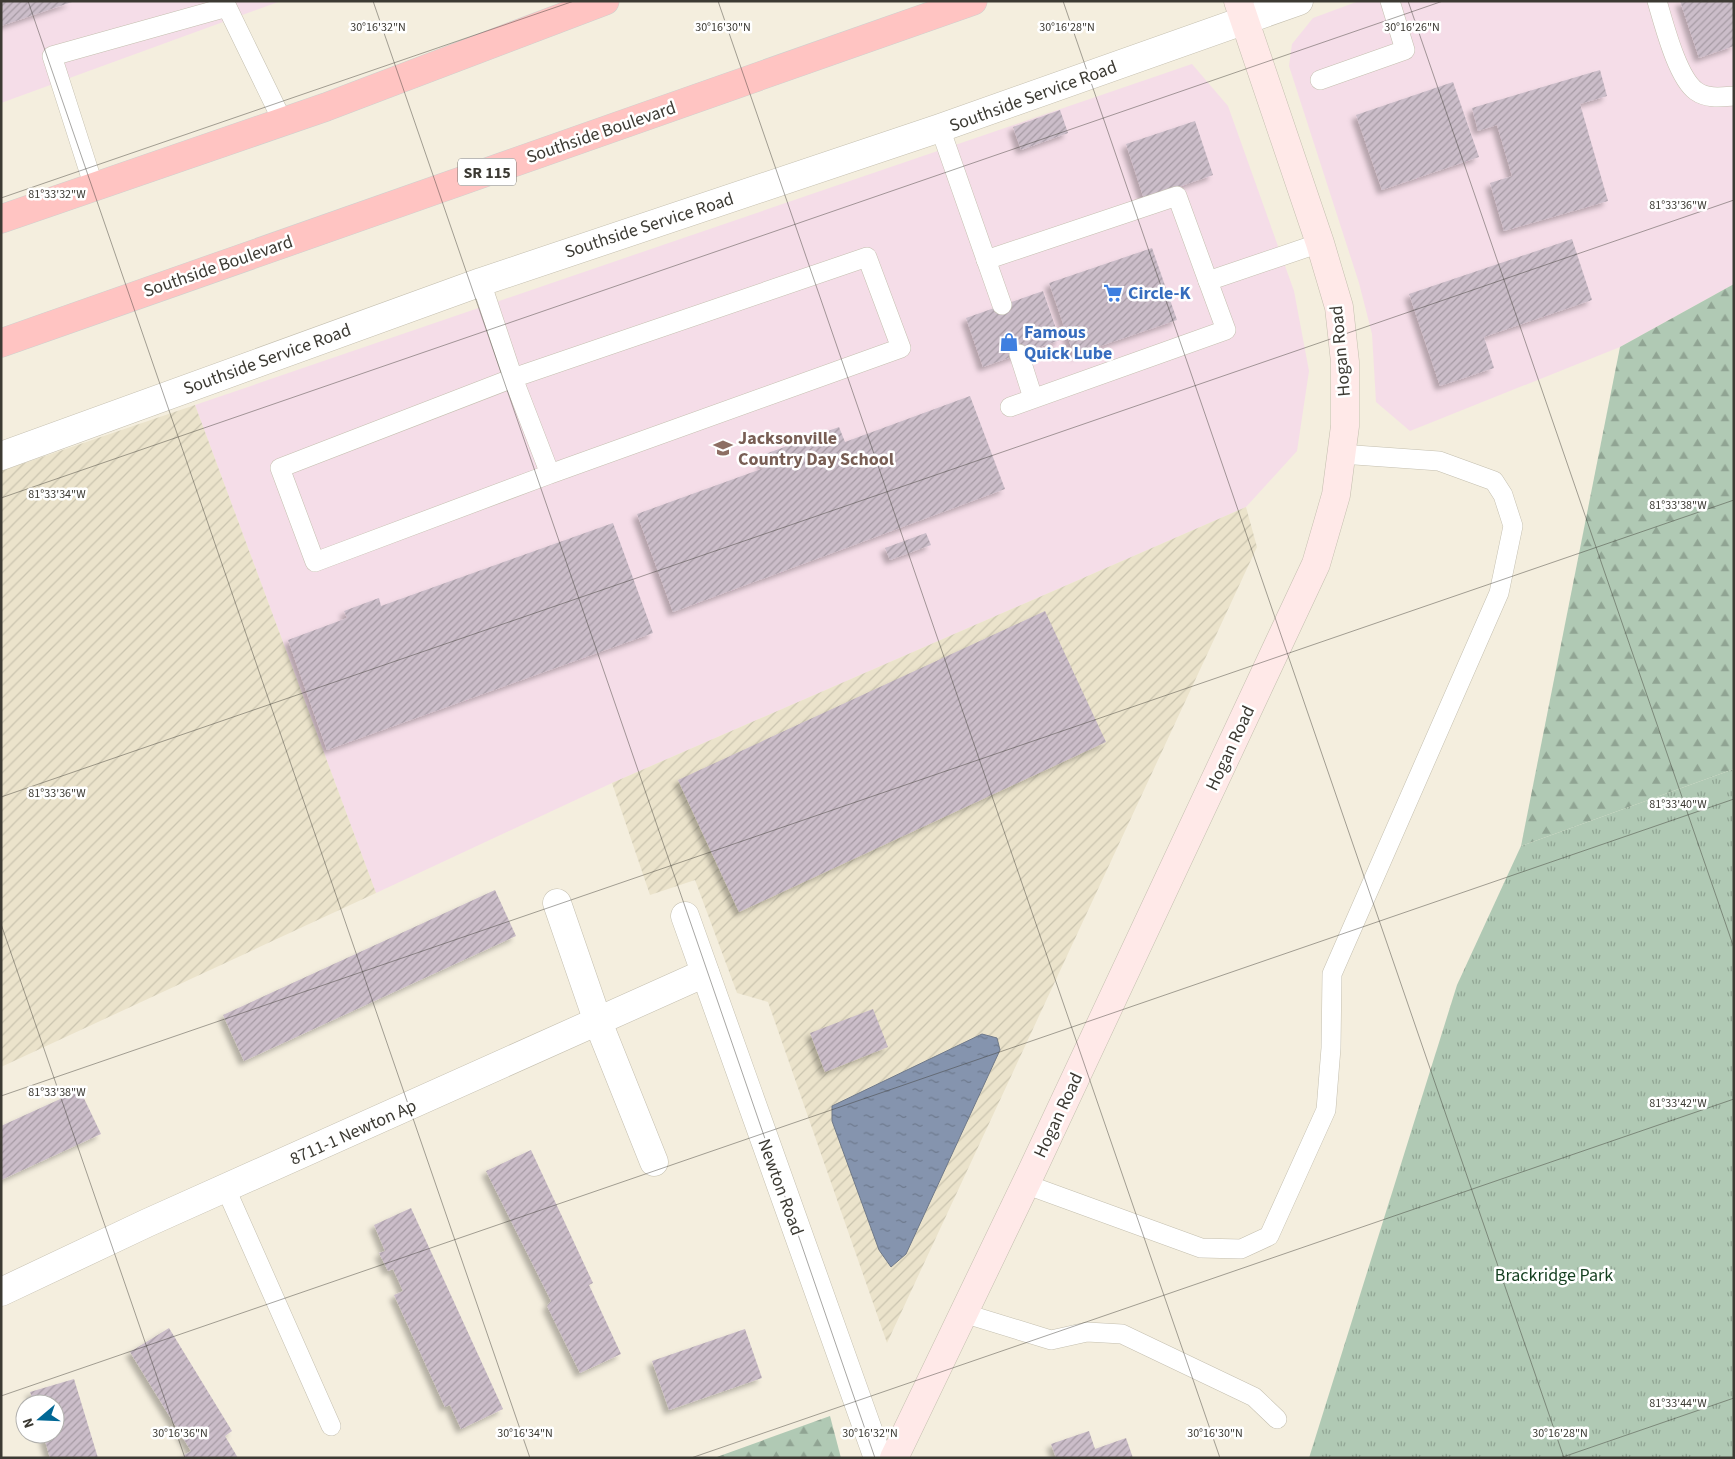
<svg xmlns="http://www.w3.org/2000/svg" width="1735" height="1459" font-family="'Source Sans 3',sans-serif">
<defs>
<pattern id="industrial-furrows" width="10" height="10" patternUnits="userSpaceOnUse" patternTransform="scale(1.25)"><rect width="10" height="10" fill="#ebe3cb"/><path d="M-1 1l2-2M0 10L10 0M9 11l2-2" fill="none" stroke="#cac4af"/></pattern>
<pattern id="forest-firs" width="22" height="20" patternUnits="userSpaceOnUse" patternTransform="scale(1.25)"><rect width="22" height="20" fill="#b0c9b4"/><path d="M5 1l3.5 6h-7zM16 11l3.5 6h-7z" fill="#90a493"/></pattern>
<pattern id="park-tufts" width="24" height="20" patternUnits="userSpaceOnUse" patternTransform="scale(1.25)"><rect width="24" height="20" fill="#b0c9b4"/><path d="M3 7l-1-3M5 7V3M7 7l1-3M15 17l-1-3M17 17v-4M19 17l1-3" fill="none" stroke="#90a493"/></pattern>
<pattern id="water-ripples" width="26" height="14" patternUnits="userSpaceOnUse" patternTransform="scale(1.25)"><rect width="26" height="14" fill="#8594ae"/><path d="M2 4q2-2 4 0t4 0M15 11q2-2 4 0t4 0" fill="none" stroke="#6e7a8e"/></pattern>
<pattern id="building-hatch" width="6" height="6" patternUnits="userSpaceOnUse" patternTransform="scale(1.25)"><rect width="6" height="6" fill="#cbbdc9"/><path d="M-1 1l2-2M0 6l6-6M5 7l2-2" fill="none" stroke="#a69ba4"/></pattern>
<filter id="shadow"><feDropShadow dx="-4.5" dy="4.5" stdDeviation="2.5" flood-color="#0004"/></filter>
</defs>
<rect width="100%" height="100%" fill="#f4eede"/>
<g fill="#f5dde8">
<path d="M1,1H281L1,103Z"/>
<path d="M1359,1H1734V284L1620,347L1410,431L1376,402L1372,334L1359,283L1289,66L1292,44L1313,18Z"/>
<path d="M1192,64L1228,106L1294,291L1309,371L1297,451L1246,507L612,783L376,893L195,405Z"/>
</g>
<g fill="url(#industrial-furrows)">
<path d="M195,405L376,893L1,1067V471Z"/>
<path d="M1246,507L1257,547L887,1343L768,1002L737,993L695,880L650,895L612,783Z"/>
</g>
<g fill="url(#forest-firs)">
<path d="M1734,284V769L1521,846L1620,347Z"/>
<path d="M830,1416L841,1458H714Z"/>
</g>
<path fill="url(#park-tufts)" d="M1734,769V1458H1309L1457,985L1521,846Z"/>
<path fill="url(#water-ripples)" stroke="#6f7989" d="M982,1034L997,1038L1000,1050L906,1254L891,1267L879,1250L832,1121V1106Z"/>
<g fill="url(#building-hatch)" filter="url(#shadow)">
<path d="M1,1H71L72,2L1,26Z"/>
<path d="M1680,1H1734V46L1699,58Z"/>
<path d="M1600,70L1607,96L1580,104L1608,201L1504,231L1490,183L1512,176L1497,125L1478,131L1472,108Z"/>
<path d="M1453,82L1479,157L1382,190L1356,115Z"/>
<path d="M1060,110L1068,133L1021,150L1013,127Z"/>
<path d="M1195,121L1213,175L1144,199L1126,144Z"/>
<path d="M1572,239L1592,300L1484,337L1494,368L1440,386L1409,294Z"/>
<path d="M1152,248L1177,320L1074,355L1049,283Z"/>
<path d="M1043,291L1060,340L983,367L966,318Z"/>
<path d="M970,396L1005,489L673,612L637,514L764,468L760,456L839,427L845,442Z"/>
<path d="M613,523L653,633L327,750L288,640L347,618L344,611L379,598L381,606Z"/>
<path d="M926,533L931,545L890,560L885,548Z"/>
<path d="M1045,611L1106,742L739,912L678,780Z"/>
<path d="M495,890L516,936L244,1061L223,1015Z"/>
<path d="M873,1009L888,1047L825,1072L810,1033Z"/>
<path d="M80,1090L101,1134L1,1180V1126Z"/>
<path d="M531,1150L593,1283L589,1285L621,1354L580,1373L547,1306L551,1301L486,1171Z"/>
<path d="M411,1208L503,1409L461,1429L450,1405L445,1407L394,1295L403,1291L393,1269L388,1271L379,1253L385,1251L374,1225Z"/>
<path d="M169,1328L232,1431L225,1436L238,1458H186L184,1455L191,1451L130,1352Z"/>
<path d="M745,1329L762,1378L669,1410L652,1361Z"/>
<path d="M74,1379L98,1458H50L43,1434H55V1404H34L30,1392Z"/>
<path d="M1089,1431L1095,1449L1126,1438L1133,1458H1056L1051,1444Z"/>
</g>
<g fill="none" stroke-linecap="round" stroke-linejoin="round">
<g stroke="#c4bfaf" stroke-width="20">
<g id="service">
<path d="M1657,1C1664,24 1677,77 1696,91C1707,99 1721,97 1734,96"/>
<path d="M1320,80L1405,50L1390,1"/>
<path d="M940,128L1002,305"/>
<path d="M94,187L52,56L227,7L283,122"/>
<path d="M986,260L1177,196L1208,281L1320,243"/>
<path d="M481,282L513,378L550,474L901,348L867,257L513,378L280,468L315,562L550,474"/>
<path d="M1019,354L1033,398"/>
<path d="M1010,407L1226,330L1208,281"/>
<path d="M1025,1184L1201,1248L1241,1249L1269,1236L1326,1110L1331,1048L1332,974L1499,593L1513,526L1503,495L1494,481L1439,461L1341,454"/>
<path d="M226,1189L331,1426"/>
<path d="M963,1313L1051,1340L1087,1332L1122,1334L1254,1397L1277,1419"/>
</g>
</g>
<g stroke="#c4bfaf" stroke-width="29">
<g id="minor">
<path d="M1,456L481,282L940,128L1299,1"/>
<path d="M557,903L598,1022L654,1162"/>
<path d="M685,916L878,1458"/>
<path d="M1,1292L147,1223L705,973"/>
</g>
</g>
<g stroke="#c4bfaf" stroke-width="29">
<path id="secondary" d="M894,1458L1031,1173L1316,564L1336,495L1345,426V362L1339,307L1320,243L1238,1"/>
</g>
<g stroke="#d0d0ce" stroke-width="29">
<g id="trunk">
<path d="M1,219L326,107L605,1"/>
<path d="M1,343L973,1"/>
</g>
</g>
<use href="#service" stroke="#fff" stroke-width="19"/>
<use href="#minor" stroke="#fff" stroke-width="28"/>
<use href="#secondary" stroke="#ffe9e8" stroke-width="28"/>
<use href="#trunk" stroke="#ffc4c2" stroke-width="28"/>
</g>
<path fill="none" stroke="#3c3a33" stroke-width="1" stroke-opacity="0.45" d="M28,1L530,1458M373,1L875,1458M718,1L1220,1458M1063,1L1564,1458M1408,1L1734,948M1,198L574,1M1,498L1443,1M1,797L1734,200M1,924L185,1458M1,1096L1734,500M1,1396L1734,799M691,1458L1734,1099M1560,1458L1734,1398"/>
<defs>
<g id="supermarket-bare" transform="scale(1.5)"><path d="M-6-5.5h2.5l.6 2H6L4.5 2H-2.5L-4.4-4H-6ZM-1.5 3.2a1.3 1.3 0 1 0 .1 0ZM3 3.2a1.3 1.3 0 1 0 .1 0Z" fill="#3f7fe0" stroke="#fff" stroke-width="2.5" paint-order="stroke"/></g>
<g id="shop-bare" transform="scale(1.5)"><path d="M-5-2.5h2.3a2.7 3.5 0 0 1 5.4 0H5L5.5 6h-11ZM-1.5-2.5h3a1.5 2.3 0 0 0-3 0Z" fill="#3f7fe0" stroke="#fff" stroke-width="2.5" paint-order="stroke"/></g>
<g id="school-bare" transform="scale(1.5)"><path d="M0-5L7-2L0 1L-7-2ZM-4 1L0 2.5L4 1V4Q0 6-4 4Z" fill="#8d6e63" stroke="#fff" stroke-width="2.5" paint-order="stroke"/></g>
</defs>
<g fill-rule="evenodd">
<use href="#supermarket-bare" x="1113" y="293"/>
<use href="#shop-bare" x="1009" y="342"/>
<use href="#school-bare" x="723" y="448"/>
</g>
<g text-anchor="middle" stroke-width="5" stroke-linejoin="round" paint-order="stroke">
<rect fill="#fff" stroke="#767570" stroke-width="1" x="458" y="158.5" width="58" height="27" rx="4"/>
<g font-size="16" font-weight="bold" fill="#3c3a33">
<text x="487" y="178">SR 115</text>
</g>
<g font-size="18" fill="#3c3a33" stroke="#fff">
<text transform="translate(1033 96) rotate(-20)" y="6">Southside Service Road</text>
<text transform="translate(601 132) rotate(-19)" y="6">Southside Boulevard</text>
<text transform="translate(649 225) rotate(-18)" y="6">Southside Service Road</text>
<text transform="translate(218 266) rotate(-19)" y="6">Southside Boulevard</text>
<text transform="translate(1340 351) rotate(-95)" y="6">Hogan Road</text>
<text transform="translate(267 359) rotate(-20)" y="6">Southside Service Road</text>
<text transform="translate(1230 748) rotate(-65)" y="6">Hogan Road</text>
<text transform="translate(1058 1115) rotate(-65)" y="6">Hogan Road</text>
<text transform="translate(353 1132) rotate(-24)" y="6">8711-1 Newton Ap</text>
<text transform="translate(781 1187) rotate(70)" y="6">Newton Road</text>
</g>
<g font-size="18" font-weight="bold" fill="#366cbe" stroke="#fff" text-anchor="start">
<text x="1128" y="299">Circle-K</text>
<text x="1024" y="338">Famous<tspan x="1024" dy="21">Quick Lube</tspan></text>
</g>
<g font-size="18" font-weight="bold" fill="#785e54" stroke="#fff" text-anchor="start">
<text x="738" y="444">Jacksonville<tspan x="738" dy="21">Country Day School</tspan></text>
</g>
<g font-size="18" fill="#133e1f" stroke="#fff">
<text x="1554" y="1281">Brackridge Park</text>
</g>
</g>
<g font-size="12" text-anchor="middle" fill="#3c3a33" stroke="#fff" stroke-width="5" stroke-linejoin="round" paint-order="stroke">
<text x="1412" y="31">30°16'26"N</text>
<text x="378" y="31">30°16'32"N</text>
<text x="723" y="31">30°16'30"N</text>
<text x="1067" y="31">30°16'28"N</text>
<text x="57" y="198">81°33'32"W</text>
<text x="1678" y="209">81°33'36"W</text>
<text x="57" y="498">81°33'34"W</text>
<text x="1678" y="509">81°33'38"W</text>
<text x="57" y="797">81°33'36"W</text>
<text x="1678" y="808">81°33'40"W</text>
<text x="57" y="1096">81°33'38"W</text>
<text x="1678" y="1107">81°33'42"W</text>
<text x="1678" y="1407">81°33'44"W</text>
<text x="180" y="1437">30°16'36"N</text>
<text x="525" y="1437">30°16'34"N</text>
<text x="870" y="1437">30°16'32"N</text>
<text x="1215" y="1437">30°16'30"N</text>
<text x="1560" y="1437">30°16'28"N</text>
</g>
<rect width="1735" height="1459" fill="none" stroke="#3c3a33" stroke-width="5"/>
<g transform="translate(40 1419) rotate(251)"><circle r="24" fill="#ffffff" stroke="#b1b0ad"/>
<path d="M0-4L9 19L0 12L-9 19Z" fill="#006795"/>
<text y="-8" font-size="14" font-weight="bold" text-anchor="middle" fill="#3c3a33">N</text>
</g>
</svg>
